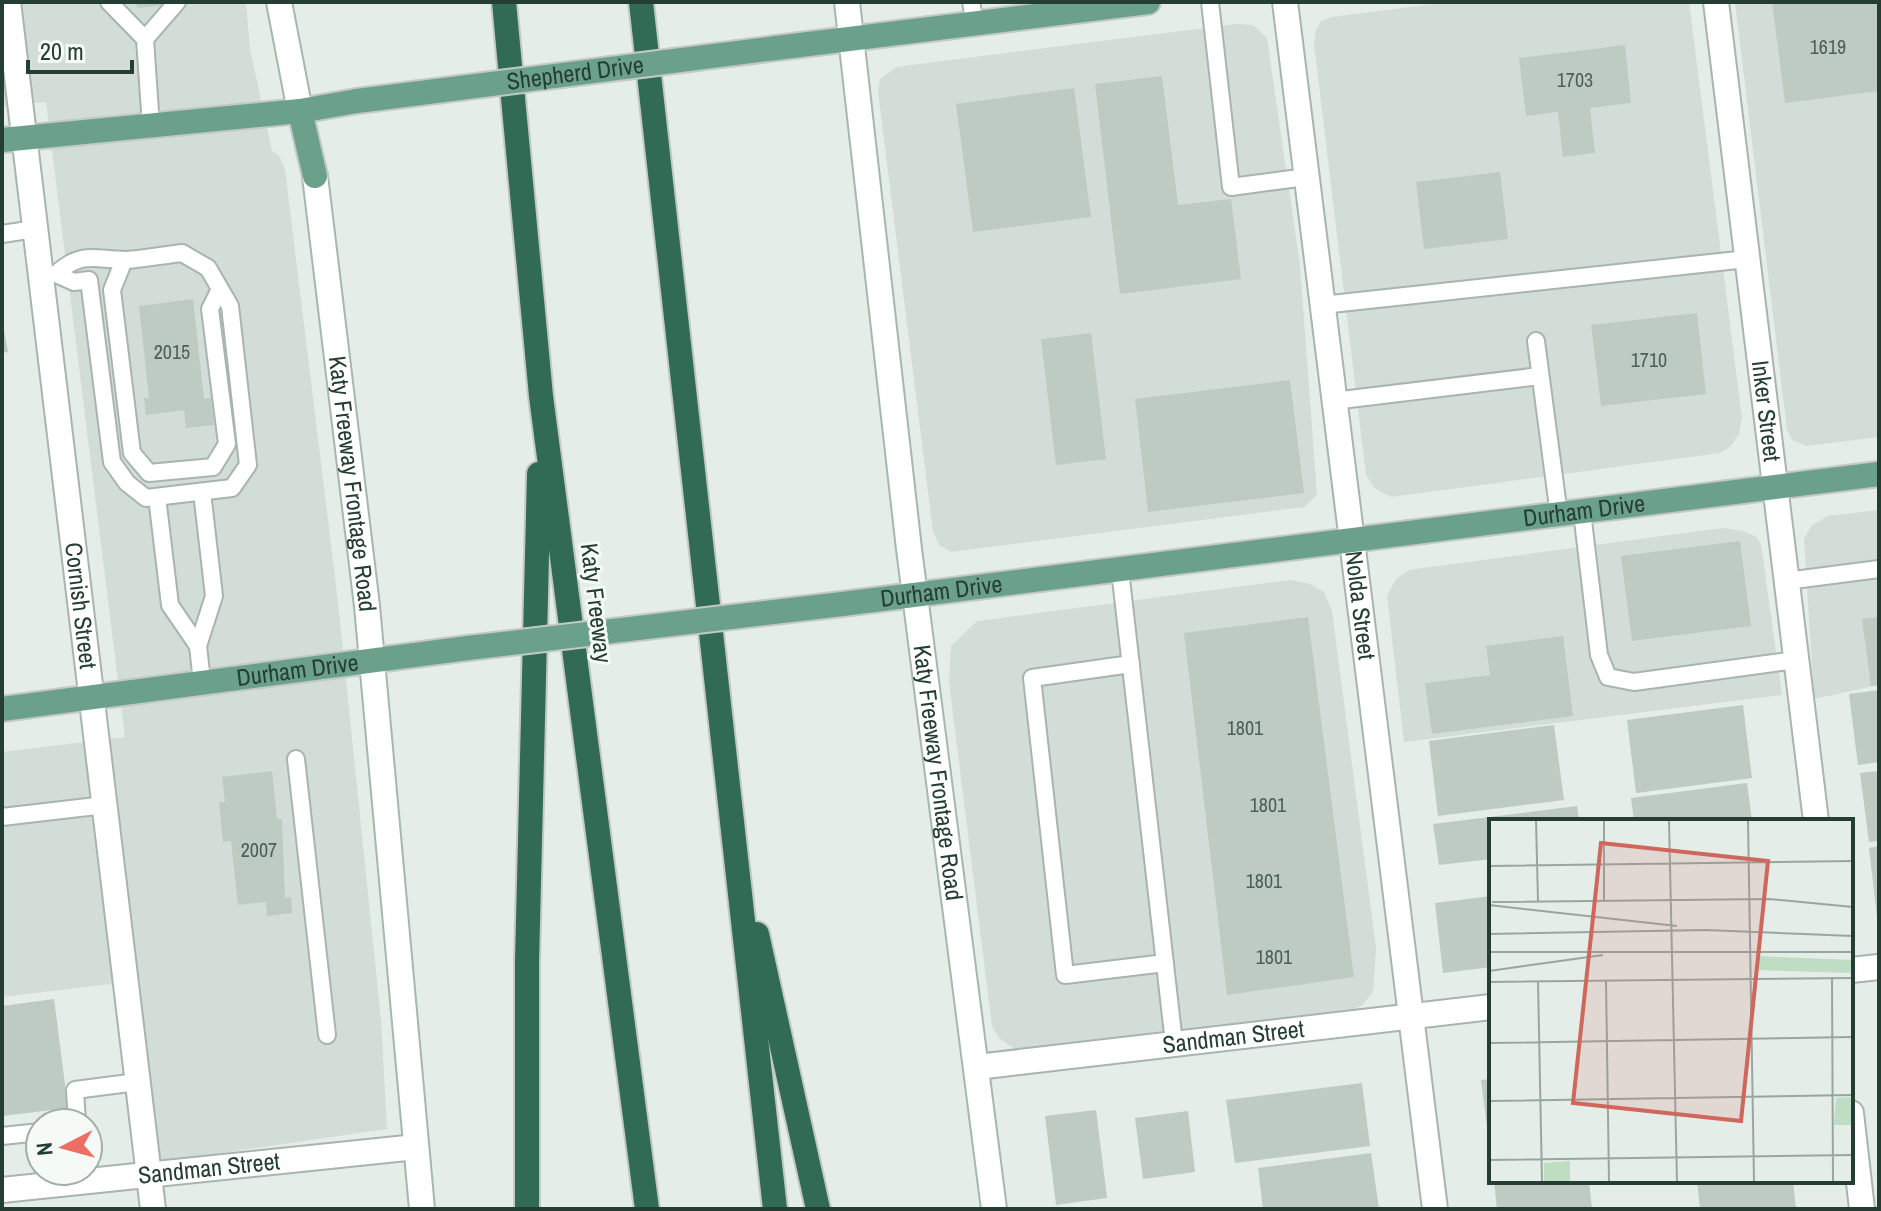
<svg xmlns="http://www.w3.org/2000/svg" width="1881" height="1211" font-family="'Archivo Narrow',sans-serif">
<rect width="100%" height="100%" fill="#e4ede8"/>
<g fill="#d3ddd7">
<path d="M2,2H246L250,49L272,151L279,156L285,169L338,602L381,1020L387,1129L160,1162L136,981L2,997V752L125,737L46,102L2,106Z"/>
<path d="M1447,2H1689L1742,418L1739,434L1731,446L1720,453L1391,497L1374,488L1366,475L1314,44L1316,30L1321,21L1332,17Z"/>
<path d="M1735,2H1879V437L1807,446L1792,440L1787,430Z"/>
<path d="M1237,24L1253,25L1267,38L1300,265L1317,495L1304,507L951,552L939,545L933,532L878,92L880,79L896,67Z"/>
<path d="M1879,510V685L1814,699L1804,539L1812,525L1828,516Z"/>
<path d="M1722,528L1743,531L1755,536L1761,544L1782,695L1404,742L1387,596L1396,579L1409,570Z"/>
<path d="M1290,580L1310,584L1324,592L1332,611L1376,948L1373,992L1361,1006L1342,1014L1019,1052L999,1038L992,1026L949,682L951,646L977,621Z"/>
</g>
<g fill="#bdcbc3">
<path d="M136,2H174V4L137,8Z"/>
<path d="M1772,2H1879V91L1785,103Z"/>
<path d="M1625,45L1631,103L1590,108L1595,153L1563,157L1558,112L1526,116L1519,58Z"/>
<path d="M1162,76L1178,205L1231,199L1241,279L1120,294L1095,84Z"/>
<path d="M1074,88L1091,217L973,232L956,104Z"/>
<path d="M1500,172L1508,239L1424,249L1416,182Z"/>
<path d="M193,299L204,399L211,398L214,425L186,428L184,410L146,415L144,398H149L139,306Z"/>
<path d="M1697,313L1706,394L1601,406L1591,325Z"/>
<path d="M2,319L8,352L2,353Z"/>
<path d="M1091,333L1106,459L1056,465L1041,339Z"/>
<path d="M1290,380L1304,493L1148,512L1135,399Z"/>
<path d="M1740,541L1751,626L1632,641L1621,556Z"/>
<path d="M1308,617L1354,977L1227,995L1184,633Z"/>
<path d="M1879,617V685L1871,686L1862,619Z"/>
<path d="M1563,636L1573,716L1432,734L1425,683L1490,675L1486,646Z"/>
<path d="M1879,690V762L1858,765L1849,694Z"/>
<path d="M1743,705L1752,778L1636,793L1627,720Z"/>
<path d="M1554,725L1564,800L1438,816L1429,741Z"/>
<path d="M272,771L277,819H282L285,898L291,897L292,913L267,916L266,902L238,905L231,841L223,842L219,802H225L222,777Z"/>
<path d="M1879,771V841L1869,842L1860,773Z"/>
<path d="M1747,783L1752,821H1634L1631,798Z"/>
<path d="M1577,806L1579,821H1491V859L1439,865L1433,824Z"/>
<path d="M1879,846V917H1877L1869,848Z"/>
<path d="M1491,896V967L1443,973L1435,903Z"/>
<path d="M54,999L68,1108L2,1116V1006Z"/>
<path d="M1491,1079V1142L1489,1143L1481,1080Z"/>
<path d="M1362,1083L1370,1146L1235,1163L1226,1100Z"/>
<path d="M1096,1110L1107,1198L1056,1205L1045,1116Z"/>
<path d="M1188,1111L1195,1172L1143,1179L1135,1118Z"/>
<path d="M1371,1153L1379,1209H1263L1258,1168Z"/>
<path d="M1494,1181H1589L1592,1209H1497Z"/>
<path d="M1697,1181H1793L1796,1209H1700Z"/>
</g>
<g fill="none" stroke-linecap="round" stroke-linejoin="round">
<g stroke="#a7b5ae" stroke-width="20">
<g id="service">
<path d="M109,2L145,39L177,2"/>
<path d="M971,2L975,23"/>
<path d="M1210,2L1231,187L1306,177"/>
<path d="M145,39L151,126"/>
<path d="M2,234L35,229"/>
<path d="M182,253L208,268L230,306L248,465L232,488L146,498L127,483L112,462L89,280L74,282L56,274C82,250 95,260 126,260C144,259 164,255 182,253Z"/>
<path d="M124,260L112,290L132,453L149,473L213,467L227,444L210,309L219,291"/>
<path d="M1322,305L1747,259"/>
<path d="M1536,341L1559,515"/>
<path d="M1333,401L1540,376"/>
<path d="M157,497L170,605L198,646L214,596L202,492"/>
<path d="M1582,512L1599,655L1608,677L1634,682L1796,660"/>
<path d="M1120,570L1174,1043"/>
<path d="M1786,581L1879,569"/>
<path d="M198,646L202,682"/>
<path d="M1131,664L1032,678L1065,975L1165,963"/>
<path d="M296,759L327,1035"/>
<path d="M2,817L105,805"/>
<path d="M77,1123L75,1090L137,1082"/>
<path d="M2,1136L40,1132"/>
</g>
</g>
<g stroke="#a7b5ae" stroke-width="28">
<g id="minor">
<path id="s1" d="M8,2L153,1209"/>
<path id="s2" d="M1285,2L1435,1209"/>
<path id="s3" d="M1716,2L1816,821"/>
<path d="M1851,970L1879,967"/>
<path id="s4" d="M977,1067L1491,1007"/>
<path d="M1851,1113L1862,1209"/>
<path id="s5" d="M2,1190L416,1147"/>
</g>
</g>
<g stroke="#a3b9ae" stroke-width="28">
<g id="secondary">
<path d="M279,2L300,111"/>
<path id="s6" d="M847,2L909,549L994,1209"/>
<path id="s7" d="M315,176L367,606L422,1209"/>
</g>
</g>
<g stroke="#c2c9c6" stroke-width="28">
<g id="primary">
<path d="M776,48L1148,2"/>
<path d="M300,111L315,176"/>
<path d="M2,140L300,111L357,101"/>
<path id="s8" d="M842,604L1879,474"/>
<path id="s9" d="M2,709L468,648"/>
</g>
</g>
<g stroke="#c2c9c6" stroke-width="28">
<g id="motorway">
<path d="M504,2L541,396L647,1209"/>
<path d="M641,2L775,1209"/>
<path d="M757,934L818,1209"/>
<path d="M527,1209V962L539,474"/>
</g>
</g>
<use href="#service" stroke="#fff" stroke-width="16"/>
<use href="#minor" stroke="#fff" stroke-width="24"/>
<use href="#secondary" stroke="#fff" stroke-width="24"/>
<use href="#primary" stroke="#6ba18a" stroke-width="24"/>
<use href="#motorway" stroke="#316a55" stroke-width="24"/>
<g stroke="#c2c9c6" stroke-width="28" stroke-linecap="butt">
<g id="primary-bridge">
<path id="s10" d="M357,101L776,48"/>
<path d="M468,648L842,604"/>
</g>
</g>
<use href="#primary-bridge" stroke="#6ba18a" stroke-width="24"/>
</g>
<g text-anchor="middle" stroke-width="6" stroke-linejoin="round" paint-order="stroke">
<g font-size="20" fill="#4a6157">
<text x="1828" y="54">1619</text>
<text x="1575" y="87">1703</text>
<text x="172" y="359">2015</text>
<text x="1649" y="367">1710</text>
<text x="1245" y="735">1801</text>
<text x="1268" y="812">1801</text>
<text x="259" y="857">2007</text>
<text x="1264" y="888">1801</text>
<text x="1274" y="964">1801</text>
</g>
<g font-size="24" fill="#243e33" stroke="#f5faf7">
<text dy="8" stroke="none"><textPath href="#s10" startOffset="220">Shepherd Drive</textPath></text>
<text dy="8" stroke="none"><textPath href="#s3" startOffset="412">Inker Street</textPath></text>
<text dy="8" stroke="none"><textPath href="#s7" startOffset="310">Katy Freeway Frontage Road</textPath></text>
<text dy="8" stroke="none"><textPath href="#s8" startOffset="748">Durham Drive</textPath></text>
<text dy="8" stroke="none"><textPath href="#s8" startOffset="100">Durham Drive</textPath></text>
<text transform="translate(596 603) rotate(83)" y="8">Katy Freeway</text>
<text dy="8" stroke="none"><textPath href="#s1" startOffset="608">Cornish Street</textPath></text>
<text dy="8" stroke="none"><textPath href="#s2" startOffset="608">Nolda Street</textPath></text>
<text dy="8" stroke="none"><textPath href="#s9" startOffset="298">Durham Drive</textPath></text>
<text dy="8" stroke="none"><textPath href="#s6" startOffset="776">Katy Freeway Frontage Road</textPath></text>
<text dy="8" stroke="none"><textPath href="#s4" startOffset="258">Sandman Street</textPath></text>
<text dy="8" stroke="none"><textPath href="#s5" startOffset="208">Sandman Street</textPath></text>
</g>
</g>
<g transform="translate(1489 819)">
<rect width="364" height="364" fill="#e4ede8"/>
<path d="M268,137L364,141V154L268,151ZM364,278V306H345L347,279ZM81,342V363H55V344Z" fill="#beddc2"/>
<path fill="none" stroke="#97a7a0" stroke-width="2" d="M47,1L49,82M115,1V82M180,1L188,363M259,1L265,363M0,47L364,42M3,83L280,80L364,88M0,86L188,107M0,115L217,111L364,117M0,133H364M0,152L114,136M343,158L344,363M117,161L120,363M49,162L53,363M0,163L364,159M0,224L364,218M0,282L364,276M0,341L364,336"/>
<path fill="#cf675c" fill-opacity="0.15" stroke="#cf675c" stroke-width="4" d="M112,24L279,42L252,302L84,284Z"/>
<rect width="364" height="364" fill="none" stroke="#243e33" stroke-width="4"/>
</g>
<rect width="1881" height="1211" fill="none" stroke="#243e33" stroke-width="8"/>
<g transform="translate(64 1147) rotate(264)"><circle r="38" fill="#f5faf7" stroke="#a1afa9" stroke-width="2"/>
<path d="M0-6L14 30L0 20L-14 30Z" fill="#ed6e63"/>
<text y="-12" font-size="22" font-weight="bold" text-anchor="middle" fill="#243e33">N</text>
</g>
<path d="M28 60v12h104v-12" fill="none" stroke="#243e33" stroke-width="4"/>
<text x="40" y="60" font-size="24" fill="#243e33" stroke="#f5faf7" stroke-width="6" paint-order="stroke">20 m</text>
</svg>
